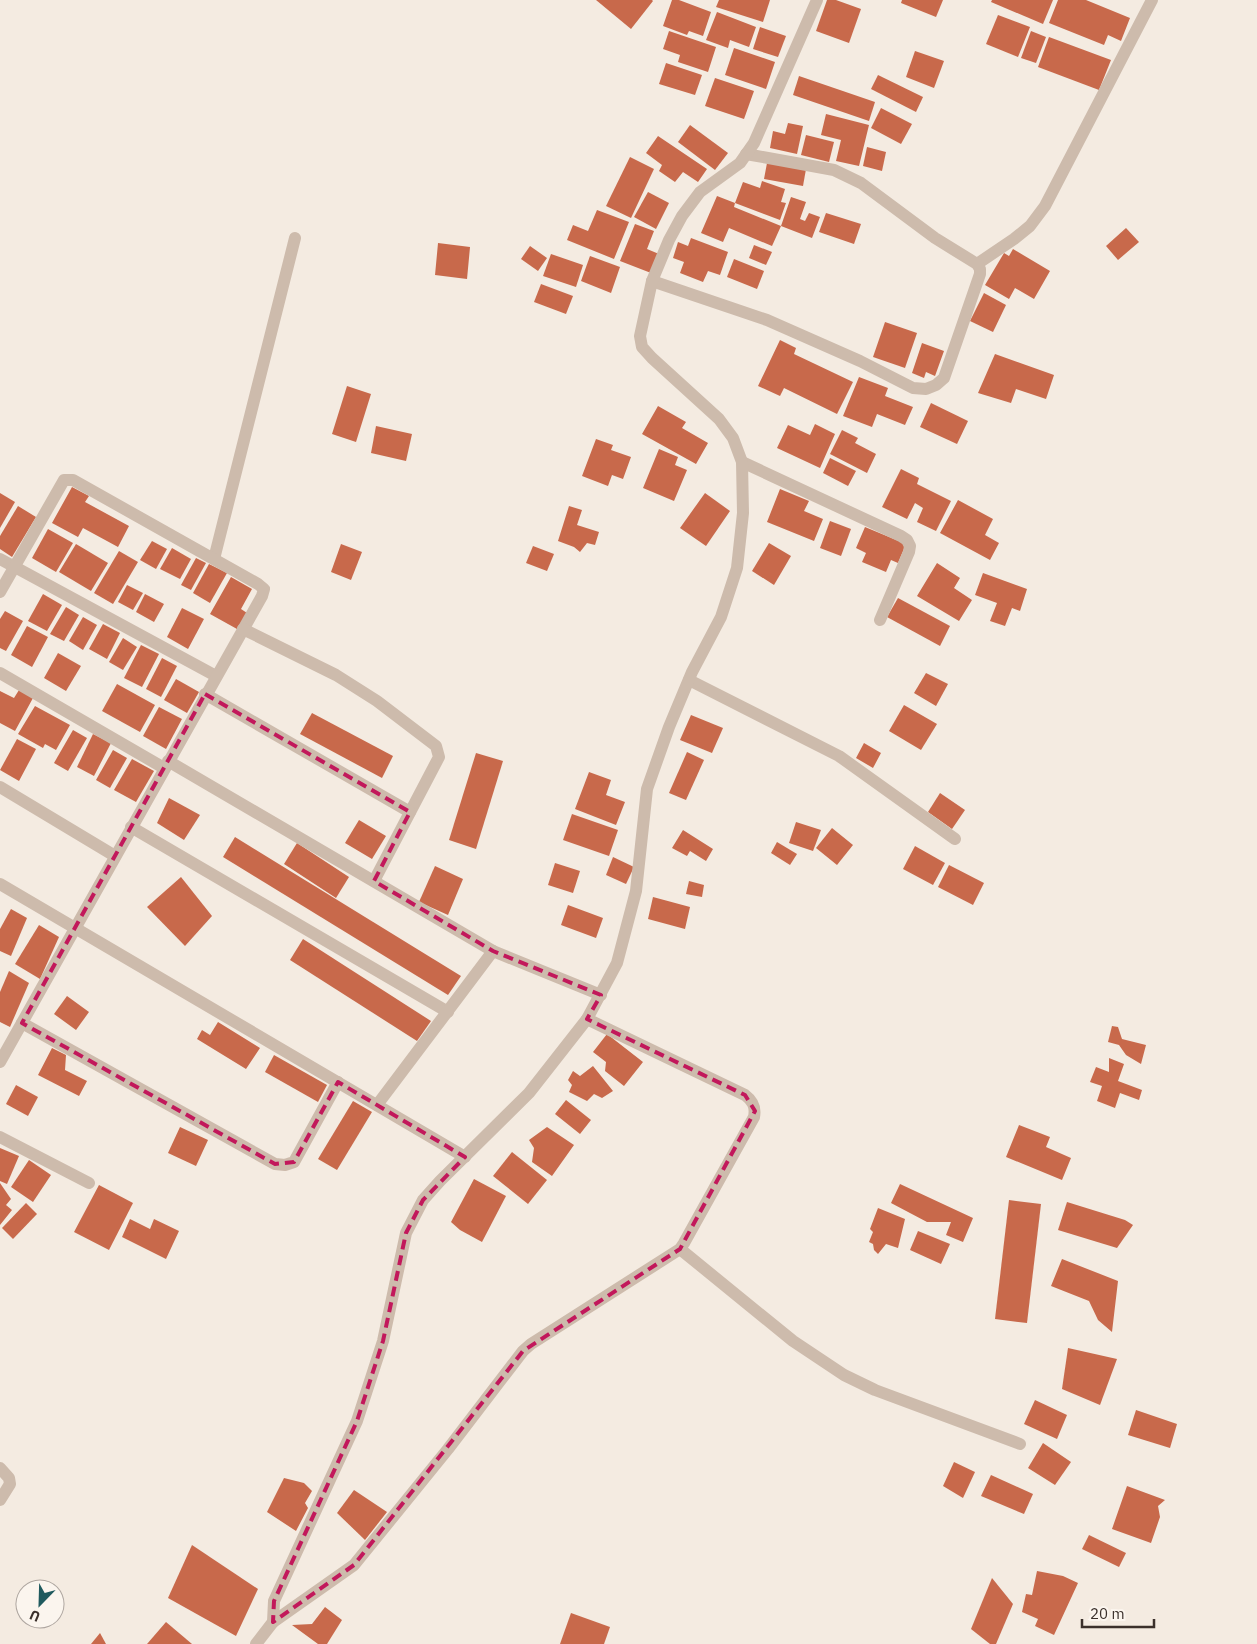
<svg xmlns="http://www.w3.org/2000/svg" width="1257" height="1644" font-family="'IBM Plex Sans',sans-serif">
<rect width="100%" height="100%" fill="#f4ebe1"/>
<g fill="#c8694b">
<path d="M596,0H652L653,1L631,29Z"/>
<path d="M672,0H679L711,12L703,36L689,31L687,35L663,26Z"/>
<path d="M719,0H770L763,22L716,7Z"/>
<path d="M827,0H836L861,9L849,43L816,31Z"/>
<path d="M902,0H943L936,17L901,3Z"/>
<path d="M992,0H1053L1043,24L991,2Z"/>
<path d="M1058,0H1086L1130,18L1121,41L1108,35L1104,45L1049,23Z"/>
<path d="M717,12L756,27L749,47L730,40L728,48L706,40Z"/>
<path d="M998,15L1030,27L1018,57L986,44Z"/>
<path d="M760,27L786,36L778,57L753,49Z"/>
<path d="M669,31L716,47L708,72L678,62L680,55L663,49Z"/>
<path d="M1031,31L1046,37L1036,63L1021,58Z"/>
<path d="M1049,37L1111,60L1099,90L1038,67Z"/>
<path d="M734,48L775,62L766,89L725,75Z"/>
<path d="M915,51L944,61L934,88L906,77Z"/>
<path d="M666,63L702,75L695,95L659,84Z"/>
<path d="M878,75L923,97L916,112L871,89Z"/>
<path d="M799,76L875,102L869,121L793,95Z"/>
<path d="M715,78L754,91L744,119L705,106Z"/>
<path d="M881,108L912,124L901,144L871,128Z"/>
<path d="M826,114L869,125L859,166L836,161L841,140L821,135Z"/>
<path d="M788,123L803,126L797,154L770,148L773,131L785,134Z"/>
<path d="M690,125L728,153L715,170L678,142Z"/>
<path d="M806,135L834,142L829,162L801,155Z"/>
<path d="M658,136L707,169L698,182L683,172L675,182L659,171L662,165L646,153Z"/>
<path d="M867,147L886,152L882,171L863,166Z"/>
<path d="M630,157L654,169L631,218L606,206Z"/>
<path d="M767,163L806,169L803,186L764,179Z"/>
<path d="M762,181L785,189L781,202L786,203L780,220L735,203L743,182L760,188Z"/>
<path d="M648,192L669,203L656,229L634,217Z"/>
<path d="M717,196L735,203L734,207L781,226L772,246L729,228L723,242L701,233Z"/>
<path d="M791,197L806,202L800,219L805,221L809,213L820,217L812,238L781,226Z"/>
<path d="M597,210L629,222L614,259L567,240L573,225L588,231Z"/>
<path d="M826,213L861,224L854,244L819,232Z"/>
<path d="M635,224L654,231L647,249L659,254L651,273L620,261Z"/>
<path d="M1126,228L1139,242L1118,260L1106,246Z"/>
<path d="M691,238L728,252L720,275L708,271L703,282L680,273L684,262L673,258L678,242L688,246Z"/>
<path d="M438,243L470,247L467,279L435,275Z"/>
<path d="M754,245L772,252L766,265L749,258Z"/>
<path d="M530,246L547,258L538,271L521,259Z"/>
<path d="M1013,249L1050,271L1034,299L1015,288L1009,299L985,285L1004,253L1009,256Z"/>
<path d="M551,254L583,265L576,287L543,276Z"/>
<path d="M590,256L620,267L611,293L581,281Z"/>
<path d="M734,259L764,271L757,289L727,277Z"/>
<path d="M541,284L573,296L566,314L534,302Z"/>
<path d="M984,293L1006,305L993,332L970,321Z"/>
<path d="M885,322L917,333L905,368L873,357Z"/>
<path d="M780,340L796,348L794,354L853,382L837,414L784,388L780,396L758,386Z"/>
<path d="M922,343L944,351L935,376L926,372L924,378L912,373Z"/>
<path d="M995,354L1054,375L1046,399L1016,389L1011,403L978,393Z"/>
<path d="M859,377L888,388L885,396L913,407L905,425L877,414L872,427L843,416Z"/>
<path d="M347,386L371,394L356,442L332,434Z"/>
<path d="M931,403L968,421L957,444L920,427Z"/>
<path d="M658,406L686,422L682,428L708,443L696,464L642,434Z"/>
<path d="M815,424L835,434L820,468L777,448L788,425L810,435Z"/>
<path d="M376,426L412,434L406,461L371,453Z"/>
<path d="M842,430L858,438L855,443L876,454L867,473L830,454Z"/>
<path d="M596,439L613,445L611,450L631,457L623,479L612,475L608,486L582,476Z"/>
<path d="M659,449L678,457L675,465L687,470L674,501L643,488Z"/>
<path d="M830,458L856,471L848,486L823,473Z"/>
<path d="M901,469L919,478L917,484L951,501L936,531L917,522L923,508L915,503L907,519L882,507Z"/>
<path d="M72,487L89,496L85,502L129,526L118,547L83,528L78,537L52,523Z"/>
<path d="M780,489L809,501L804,511L823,519L814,541L767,522Z"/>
<path d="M0,493L15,502L0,528Z"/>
<path d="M705,493L730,511L706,546L680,528Z"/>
<path d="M958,500L993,519L985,535L999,543L990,560L940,533Z"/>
<path d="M18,506L36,517L12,557L0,549V536Z"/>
<path d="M569,506L582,510L577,525L599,532L595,545L587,543L580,552L574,547L558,541Z"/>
<path d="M830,521L851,529L841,556L820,548Z"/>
<path d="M865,527L906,544L898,563L891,560L886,572L862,562L866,553L856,548Z"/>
<path d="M48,529L73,543L56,572L32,558Z"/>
<path d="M152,541L167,549L156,569L140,560Z"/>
<path d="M769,543L791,556L774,585L752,571Z"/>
<path d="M76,544L108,563L91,591L59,572Z"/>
<path d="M341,544L362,552L351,580L331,572Z"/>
<path d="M533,546L554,554L547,571L526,563Z"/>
<path d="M172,548L191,559L180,579L160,569Z"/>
<path d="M119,551L138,562L113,604L94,593Z"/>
<path d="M196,558L206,563L191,590L181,585Z"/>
<path d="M937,563L960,578L954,588L972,600L959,621L917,596Z"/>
<path d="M209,564L227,573L210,603L193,593Z"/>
<path d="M983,573L1027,589L1020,611L1012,608L1005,626L990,621L997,603L975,595Z"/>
<path d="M231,577L252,589L241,609L247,613L237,629L210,614Z"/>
<path d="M127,585L143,593L133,610L118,602Z"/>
<path d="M43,594L62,605L47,631L28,621Z"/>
<path d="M145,594L164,604L154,622L136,612Z"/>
<path d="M898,598L950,626L940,646L887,617Z"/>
<path d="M66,607L79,615L64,641L50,634Z"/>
<path d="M182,608L204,619L188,649L167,637Z"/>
<path d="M5,611L23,621L6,651L0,648V619Z"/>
<path d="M83,617L97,625L83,650L69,641Z"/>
<path d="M103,624L120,633L107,659L89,649Z"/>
<path d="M27,626L48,637L32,667L11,655Z"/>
<path d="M123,638L137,647L123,670L109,662Z"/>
<path d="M141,645L159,654L142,687L124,678Z"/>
<path d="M58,653L81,666L66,691L44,678Z"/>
<path d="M162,658L177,666L161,697L146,689Z"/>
<path d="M926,673L948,684L936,706L914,693Z"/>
<path d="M176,679L199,692L187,713L164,700Z"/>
<path d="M117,684L155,705L140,732L102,711Z"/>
<path d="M19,690L33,698L15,731L0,723V691L14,698Z"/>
<path d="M904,705L937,724L921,750L889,731Z"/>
<path d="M35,706L70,725L56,750L45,744L43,748L18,734Z"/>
<path d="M159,707L182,719L166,749L143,736Z"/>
<path d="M312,713L393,756L382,778L300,734Z"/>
<path d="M691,715L723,728L712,753L680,740Z"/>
<path d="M73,730L87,738L68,771L54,763Z"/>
<path d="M93,734L111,743L94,776L77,767Z"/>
<path d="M17,739L36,749L19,781L0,770Z"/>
<path d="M864,743L881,753L873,768L856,758Z"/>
<path d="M113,750L127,758L110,788L96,780Z"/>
<path d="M687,752L704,760L686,800L669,793Z"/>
<path d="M476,753L503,761L476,849L449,840Z"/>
<path d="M132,759L154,771L136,802L114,790Z"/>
<path d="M589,772L611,780L606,795L625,802L616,825L575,809Z"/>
<path d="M940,793L965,810L952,829L928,812Z"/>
<path d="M169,798L200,815L184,840L157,823Z"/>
<path d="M572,814L618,830L609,856L563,840Z"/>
<path d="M359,820L386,836L372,859L345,843Z"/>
<path d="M796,822L821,830L813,851L789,843Z"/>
<path d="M832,828L853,845L837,865L816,848Z"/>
<path d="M683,830L713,849L706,861L690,851L687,856L672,848Z"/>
<path d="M235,837L461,976L448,995L223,857Z"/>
<path d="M777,842L797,854L790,865L771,853Z"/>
<path d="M297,843L349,877L336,898L284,864Z"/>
<path d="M915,846L945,863L933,885L903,869Z"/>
<path d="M613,857L634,867L626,884L606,875Z"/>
<path d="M555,863L580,871L573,893L548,885Z"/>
<path d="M949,865L984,883L973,905L938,887Z"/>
<path d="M435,866L463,879L448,915L419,902Z"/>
<path d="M181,877L212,916L185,946L147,907Z"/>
<path d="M689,881L704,885L702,897L686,894Z"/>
<path d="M653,897L690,907L685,929L648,919Z"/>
<path d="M568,905L603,918L596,938L561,925Z"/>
<path d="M11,909L27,918L11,956L0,951V929Z"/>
<path d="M39,925L59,937L40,979L15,964Z"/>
<path d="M303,939L431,1021L417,1041L290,960Z"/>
<path d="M9,971L29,983L10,1027L0,1022V992Z"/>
<path d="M67,996L89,1012L76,1030L54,1014Z"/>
<path d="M218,1022L260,1048L246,1069L197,1039L202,1030L210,1035Z"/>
<path d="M1112,1026L1118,1027L1122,1039L1146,1045L1141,1064L1126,1055L1119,1045L1108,1042Z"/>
<path d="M607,1034L643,1062L624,1086L605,1071L606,1062L593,1052Z"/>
<path d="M52,1048L66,1055L65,1070L87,1081L79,1096L38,1075Z"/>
<path d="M274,1055L327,1085L318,1102L265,1072Z"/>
<path d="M1109,1058L1124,1064L1118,1081L1142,1090L1139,1100L1120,1093L1115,1108L1097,1101L1102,1086L1090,1082L1096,1067L1109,1072Z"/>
<path d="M593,1066L613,1091L602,1098L594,1094L587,1101L569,1092L572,1085L568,1080L573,1071L580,1076Z"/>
<path d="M16,1085L38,1097L28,1116L6,1104Z"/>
<path d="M566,1100L591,1120L580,1134L555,1114Z"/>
<path d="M353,1101L372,1112L337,1170L318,1159Z"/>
<path d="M1019,1125L1050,1137L1046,1147L1071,1158L1062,1180L1006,1157Z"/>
<path d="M180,1127L208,1140L196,1166L168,1153Z"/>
<path d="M547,1127L574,1145L552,1176L532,1162L534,1148L529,1140Z"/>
<path d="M0,1148L19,1156L7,1184L0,1181Z"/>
<path d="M512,1152L547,1180L528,1204L493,1176Z"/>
<path d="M29,1160L51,1175L33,1202L11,1187Z"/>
<path d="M474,1179L506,1196L482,1242L460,1230L451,1222Z"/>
<path d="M0,1183L11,1199L6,1205L12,1210L0,1225Z"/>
<path d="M900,1184L973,1218L963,1242L946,1235L951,1222H927L891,1203Z"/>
<path d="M99,1185L133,1203L109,1250L74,1232Z"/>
<path d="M1009,1200L1041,1204L1027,1323L995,1319Z"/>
<path d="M1067,1202L1125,1220L1133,1225L1117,1248L1058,1230Z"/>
<path d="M26,1203L37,1214L13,1239L2,1228Z"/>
<path d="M878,1208L905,1219L898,1248L886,1244L878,1254L874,1250L873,1244L869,1242L873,1232L870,1229Z"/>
<path d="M130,1219L150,1229L154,1219L179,1231L166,1259L122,1237Z"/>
<path d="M918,1231L950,1244L941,1264L910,1250Z"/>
<path d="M1062,1259L1118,1281L1112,1332L1098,1320L1089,1301L1051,1286Z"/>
<path d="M1068,1348L1117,1359L1100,1405L1062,1389Z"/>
<path d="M1035,1400L1067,1415L1057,1439L1024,1424Z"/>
<path d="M1136,1410L1177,1424L1170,1448L1128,1435Z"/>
<path d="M1043,1443L1071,1462L1055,1485L1028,1468Z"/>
<path d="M954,1462L975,1472L963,1498L943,1486Z"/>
<path d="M991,1475L1033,1494L1024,1514L981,1496Z"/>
<path d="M284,1478L304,1483L312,1491L305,1503L308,1508L296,1531L267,1512Z"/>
<path d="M1127,1486L1165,1500L1158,1506L1160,1517L1151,1543L1112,1529Z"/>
<path d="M354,1490L387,1512L365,1540L337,1513Z"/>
<path d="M1089,1535L1126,1553L1119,1567L1082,1549Z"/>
<path d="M192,1545L258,1589L236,1636L168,1598Z"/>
<path d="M1037,1571L1063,1576L1078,1583L1054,1635L1035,1626L1038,1619L1022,1612L1026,1594L1032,1595Z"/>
<path d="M992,1578L1013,1604L996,1644H990L971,1629Z"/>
<path d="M325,1607L342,1620L327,1644H318L292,1625L312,1624Z"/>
<path d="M571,1613L610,1627L604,1644H560Z"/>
<path d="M166,1622L192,1644H147Z"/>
<path d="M100,1633L106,1644H91Z"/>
</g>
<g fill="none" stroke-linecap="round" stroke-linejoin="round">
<g stroke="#cdbbac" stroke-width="12">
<path d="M977,264L1014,239L1030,226L1045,206L1152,0"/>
<path d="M652,281L767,320L860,361L913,388L926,389L936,385L944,378L980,274V269L977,264L935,238L861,183L834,170L746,154"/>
<path d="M742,462L901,536L907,540L910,546L909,552L880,620"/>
<path d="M0,559L216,676"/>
<path d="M214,559L295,238"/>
<path d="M0,592L64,480H73L258,584L264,589L262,596L0,1062"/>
<path d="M243,629L336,675L377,701L436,746L439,757L374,881"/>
<path d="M0,673L164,768"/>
<path d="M689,680L839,756L955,839"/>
<path d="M205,694L410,812"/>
<path d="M168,761L493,951"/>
<path d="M0,787L115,856"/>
<path d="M131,827L448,1012"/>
<path d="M0,884L465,1157"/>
<path d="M22,1023L275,1164L285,1165L294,1162L338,1082"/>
<path d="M377,1105L493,951L601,995"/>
<path d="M0,1137L89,1183"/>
<path d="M680,1249L793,1341L844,1375L875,1390L1020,1444"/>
<path d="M0,1468L9,1478L10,1484L0,1500"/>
<path d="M273,1622L354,1565L448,1449L523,1351L531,1344L680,1249L684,1243L754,1117C756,1107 753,1101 745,1095L587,1019"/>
<path d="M256,1644L273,1622L274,1601L357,1421L383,1341L406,1233L423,1200L440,1181L529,1093L587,1019L617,963L636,891L647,789L669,727L692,672L721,617L737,568L743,513L742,462L733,438L719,419L652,358L642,347L640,336L652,281L669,240L682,216L700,192L740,163L754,143L817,0"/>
</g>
</g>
<path fill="none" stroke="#c2185b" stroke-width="4" stroke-dasharray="10 6" stroke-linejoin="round" d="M205,694L410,812L374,881L493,951L601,995L587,1019L745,1095L755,1111L680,1249L523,1351L354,1565L273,1622L274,1601L357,1421L383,1341L406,1233L423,1200L465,1157L338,1082L294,1162L275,1164L22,1023Z"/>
<g transform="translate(40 1604) rotate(203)"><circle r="24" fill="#fbf5ee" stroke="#aea6a0"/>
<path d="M0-4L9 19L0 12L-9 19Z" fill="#1f5a5e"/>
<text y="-8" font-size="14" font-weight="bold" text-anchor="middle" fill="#3b302b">U</text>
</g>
<path d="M1082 1619v8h72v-8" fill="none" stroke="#3b302b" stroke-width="2.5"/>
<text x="1090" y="1619" font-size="15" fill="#3b302b" stroke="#fbf5ee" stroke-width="4" paint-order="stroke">20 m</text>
</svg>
